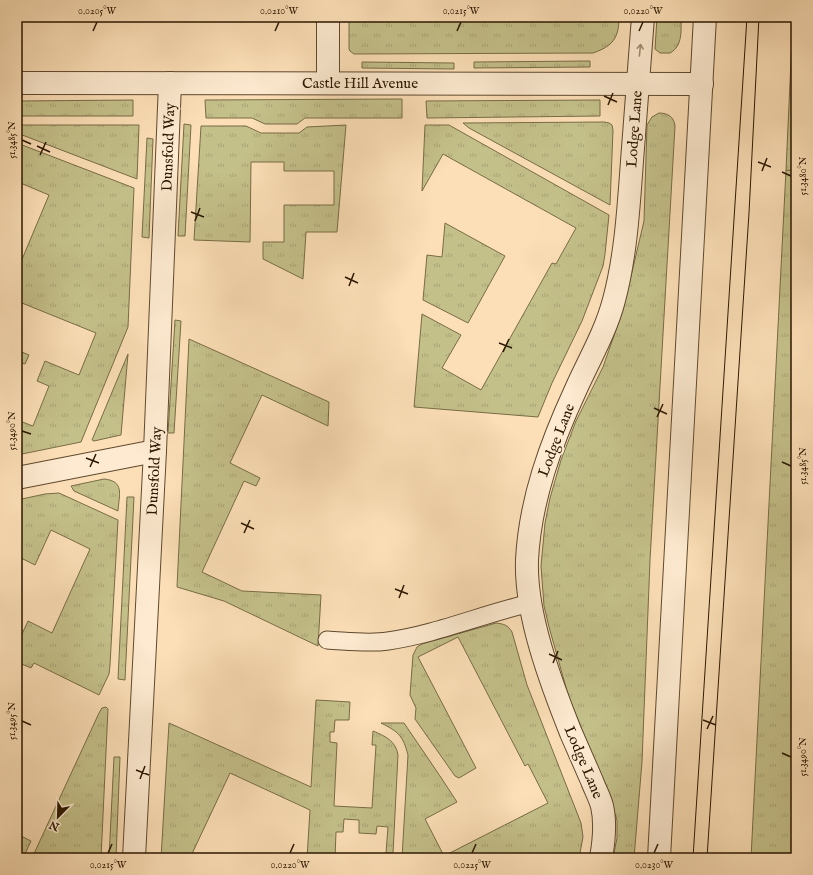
<svg xmlns="http://www.w3.org/2000/svg" width="813" height="875" font-family="'IM FELL English',serif">
<defs>
<pattern id="grass-tufts" width="24" height="20" patternUnits="userSpaceOnUse"><rect width="24" height="20" fill="#c4c08a"/><path d="M3 7l-1-3M5 7V3M7 7l1-3M15 17l-1-3M17 17v-4M19 17l1-3" fill="none" stroke="#a9a475"/></pattern>
<pattern id="park-crowns" width="20" height="18" patternUnits="userSpaceOnUse"><rect width="20" height="18" fill="#c4c08a"/><path d="M2 6a3 3 0 1 1 6 0M12 15a3 3 0 1 1 6 0" fill="none" stroke="#a9a475"/></pattern>
</defs>
<rect width="100%" height="100%" fill="#fcdfb7"/>
<filter id="stains"><feTurbulence type="fractalNoise" baseFrequency=".005" numOctaves="4"/><feColorMatrix values="0 0 0 0 .2 0 0 0 0 .09 0 0 0 0 .02 0 0 0 .5 -.17"/></filter>
<radialGradient id="worn" r=".72"><stop offset=".6" stop-color="#630" stop-opacity="0"/><stop offset="1" stop-color="#630" stop-opacity=".3"/></radialGradient>
<g fill="url(#grass-tufts)" stroke="#786c45">
<path d="M349,17H619C619,38 613,46 593,53L354,54L350,51L349,49Z"/>
<path d="M657,17H681C681,30 683,46 670,53H660L655,49Z"/>
<path d="M590,61V67L474,68V62Z"/>
<path d="M362,62L454,63V69L362,68Z"/>
<path d="M402,99V118H305L297,124H265L252,118H206L205,100Z"/>
<path d="M133,100V116H17V101Z"/>
<path d="M600,100V116L427,118L426,101Z"/>
<path d="M659,113C668,113 674,117 675,126L650,560L642,762L634,858H613L617,838V820L607,790L569,698L549,627L544,606L541,566L545,523L550,498L561,460L576,421L603,367L623,310L644,221L647,125L652,117Z"/>
<path d="M604,122L609,123L612,125L613,130L610,205L469,128L463,123Z"/>
<path d="M184,124L191,125L185,236H178Z"/>
<path d="M17,125H139L137,179L17,133Z"/>
<path d="M346,125L337,232H306L303,279L263,259V242H284V205H334V171H284V162H251L250,242L194,240L201,126H246L261,133H299L307,127Z"/>
<path d="M425,125H449L609,215L605,254L603,266L582,321L552,383L538,417L414,407L422,314L461,335L442,368L481,390L552,263L556,264L576,228L443,154L422,191Z"/>
<path d="M147,138L153,139L149,238L142,237Z"/>
<path d="M17,143L134,188L128,327L81,442L17,455V420L33,426L49,386L37,381L45,361L79,375L96,333L17,301V269H18L49,195L18,182L17,184Z"/>
<path d="M786,170L796,171V858H751Z"/>
<path d="M445,223L505,256L468,323L423,300L427,255L442,257Z"/>
<path d="M175,320L181,321L174,433H168Z"/>
<path d="M189,339L329,402L328,426L262,395L230,463L260,478L256,486L244,481L202,572L242,591L321,595L318,646L224,601L177,587Z"/>
<path d="M17,350L29,355L25,364L17,361Z"/>
<path d="M128,354L121,435L94,441L92,440Z"/>
<path d="M104,479C125,481 119,495 118,511L74,491L71,486Z"/>
<path d="M59,493L118,520L110,665L109,674L99,695L34,663L31,668L17,662V645L28,621L52,633L90,549L51,530L35,565L17,556V549L19,544L17,542V500L45,494Z"/>
<path d="M127,497H134L125,680L118,679Z"/>
<path d="M496,623C504,624 508,625 512,632L527,685L581,823L583,837L579,858H402L408,755C403,736 399,732 381,723H404L442,779L457,802L425,819L444,856L548,803L528,764L525,766L458,637L418,657L476,768L459,778L455,776L415,719L416,708L410,695L413,655L417,647L422,644Z"/>
<path d="M316,700L350,702L349,720H335L334,732H330V742L337,743L334,806L372,808L376,745H372L373,731C385,736 396,741 398,755L393,853H386L388,827L377,826L376,834L359,833V820L344,819L343,832H336L335,858H307L310,810L230,773L190,858H161L169,723L311,787Z"/>
<path d="M106,707L108,709L101,858H32L99,713L102,708Z"/>
<path d="M114,757H120L116,858H109Z"/>
<path d="M17,834L31,841L23,858H17Z"/>
</g>
<path fill="url(#park-crowns)" stroke="#786c45" d="M793,17H796V171L786,170Z"/>
<g fill="none" stroke-linecap="round" stroke-linejoin="round">
<g stroke="#5f492e" stroke-width="19">
<path id="service" d="M327,640C347,641 368,644 388,641C437,634 483,614 531,603"/>
</g>
<g stroke="#5f492e" stroke-width="24">
<g id="minor">
<path d="M328,17V83"/>
<path d="M17,478L155,451"/>
<path d="M134,858L155,451L170,83"/>
<path d="M601,858C604,841 606,823 602,806C600,798 595,789 592,781C585,765 578,749 571,733C551,683 525,614 527,560C530,500 551,443 576,389C589,360 606,331 614,300C627,251 629,199 633,148C636,104 640,61 643,17"/>
</g>
</g>
<g stroke="#5f492e" stroke-width="24">
<g id="tertiary">
<path d="M17,83L702,84"/>
<path d="M659,858L705,17"/>
</g>
</g>
<use href="#service" stroke="#fdead0" stroke-width="17"/>
<use href="#minor" stroke="#fdead0" stroke-width="22"/>
<use href="#tertiary" stroke="#fdead0" stroke-width="22"/>
<g stroke="#2b1700" stroke-width="1">
<path d="M693,858L747,17"/>
<path d="M707,858L749,213L759,17"/>
</g>
</g>
<defs><path id="oneway-shaft" d="M-6 0H5M1.5-3L5.5 0L1.5 3" fill="none" stroke-width="1.6" stroke-linecap="round" stroke-linejoin="round"/></defs>
<use stroke="#9e8b72" href="#oneway-shaft" transform="translate(640 50) rotate(-84)"/>
<path fill="none" stroke="#2b1700" stroke-width="1.5" d="M93,31L97,22M275,31L279,22M457,31L461,22M639,31L643,22M604,96L617,102M608,105L613,93M22,140L31,144M37,146L50,152M40,155L46,142M758,162L771,167M762,171L767,158M782,172L791,176M191,212L204,217M195,221L200,208M345,277L358,283M349,286L354,273M499,343L512,348M503,352L509,339M654,408L667,414M657,417L663,404M22,431L31,434M86,458L99,463M782,462L791,466M90,467L96,454M241,523L254,529M244,533L250,520M395,589L408,594M399,598L404,585M549,654L562,660M553,663L558,651M703,720L716,725M22,721L31,725M707,729L713,716M782,753L791,757M136,770L149,775M140,779L145,766M108,853L112,844M290,853L294,844M472,853L476,844M654,853L658,844"/>
<g text-anchor="middle" stroke-width="4" stroke-linejoin="round" paint-order="stroke">
<g font-size="15" fill="#2b1700" stroke="#fdead0">
<text x="360" y="88">Castle Hill Avenue</text>
<text transform="translate(634 129) rotate(-86)" y="5">Lodge Lane</text>
<text transform="translate(168 147) rotate(-88)" y="5">Dunsfold Way</text>
<text transform="translate(556 440) rotate(-69)" y="5">Lodge Lane</text>
<text transform="translate(154 471) rotate(-87)" y="5">Dunsfold Way</text>
<text transform="translate(584 762) rotate(67)" y="5">Lodge Lane</text>
</g>
</g>
<rect width="813" height="875" fill="none" stroke="#fcdfb7" stroke-width="44"/>
<g transform="translate(58 817) rotate(203)" stroke="#fdead0" stroke-width="3" paint-order="stroke">
<path d="M0-3L7 15L0 10L-7 15Z" fill="#2b1700"/>
<text y="-6" font-size="11" font-weight="bold" text-anchor="middle" fill="#2b1700">N</text>
</g>
<rect x="22" y="22" width="769" height="831" fill="none" stroke="#2b1700" stroke-width="1.5"/>
<g font-size="10" text-anchor="middle" fill="#2b1700">
<text x="97" y="14">0.0205°W</text>
<text x="279" y="14">0.0210°W</text>
<text x="461" y="14">0.0215°W</text>
<text x="643" y="14">0.0220°W</text>
<text transform="translate(11 140) rotate(-90)" y="4">51.3485°N</text>
<text transform="translate(802 176) rotate(-90)" y="4">51.3480°N</text>
<text transform="translate(11 431) rotate(-90)" y="4">51.3490°N</text>
<text transform="translate(802 466) rotate(-90)" y="4">51.3485°N</text>
<text transform="translate(11 721) rotate(-90)" y="4">51.3495°N</text>
<text transform="translate(802 757) rotate(-90)" y="4">51.3490°N</text>
<text x="108" y="868">0.0215°W</text>
<text x="290" y="868">0.0220°W</text>
<text x="472" y="868">0.0225°W</text>
<text x="654" y="868">0.0230°W</text>
</g>
<rect width="100%" height="100%" filter="url(#stains)"/>
<rect width="100%" height="100%" fill="url(#worn)"/>
</svg>
